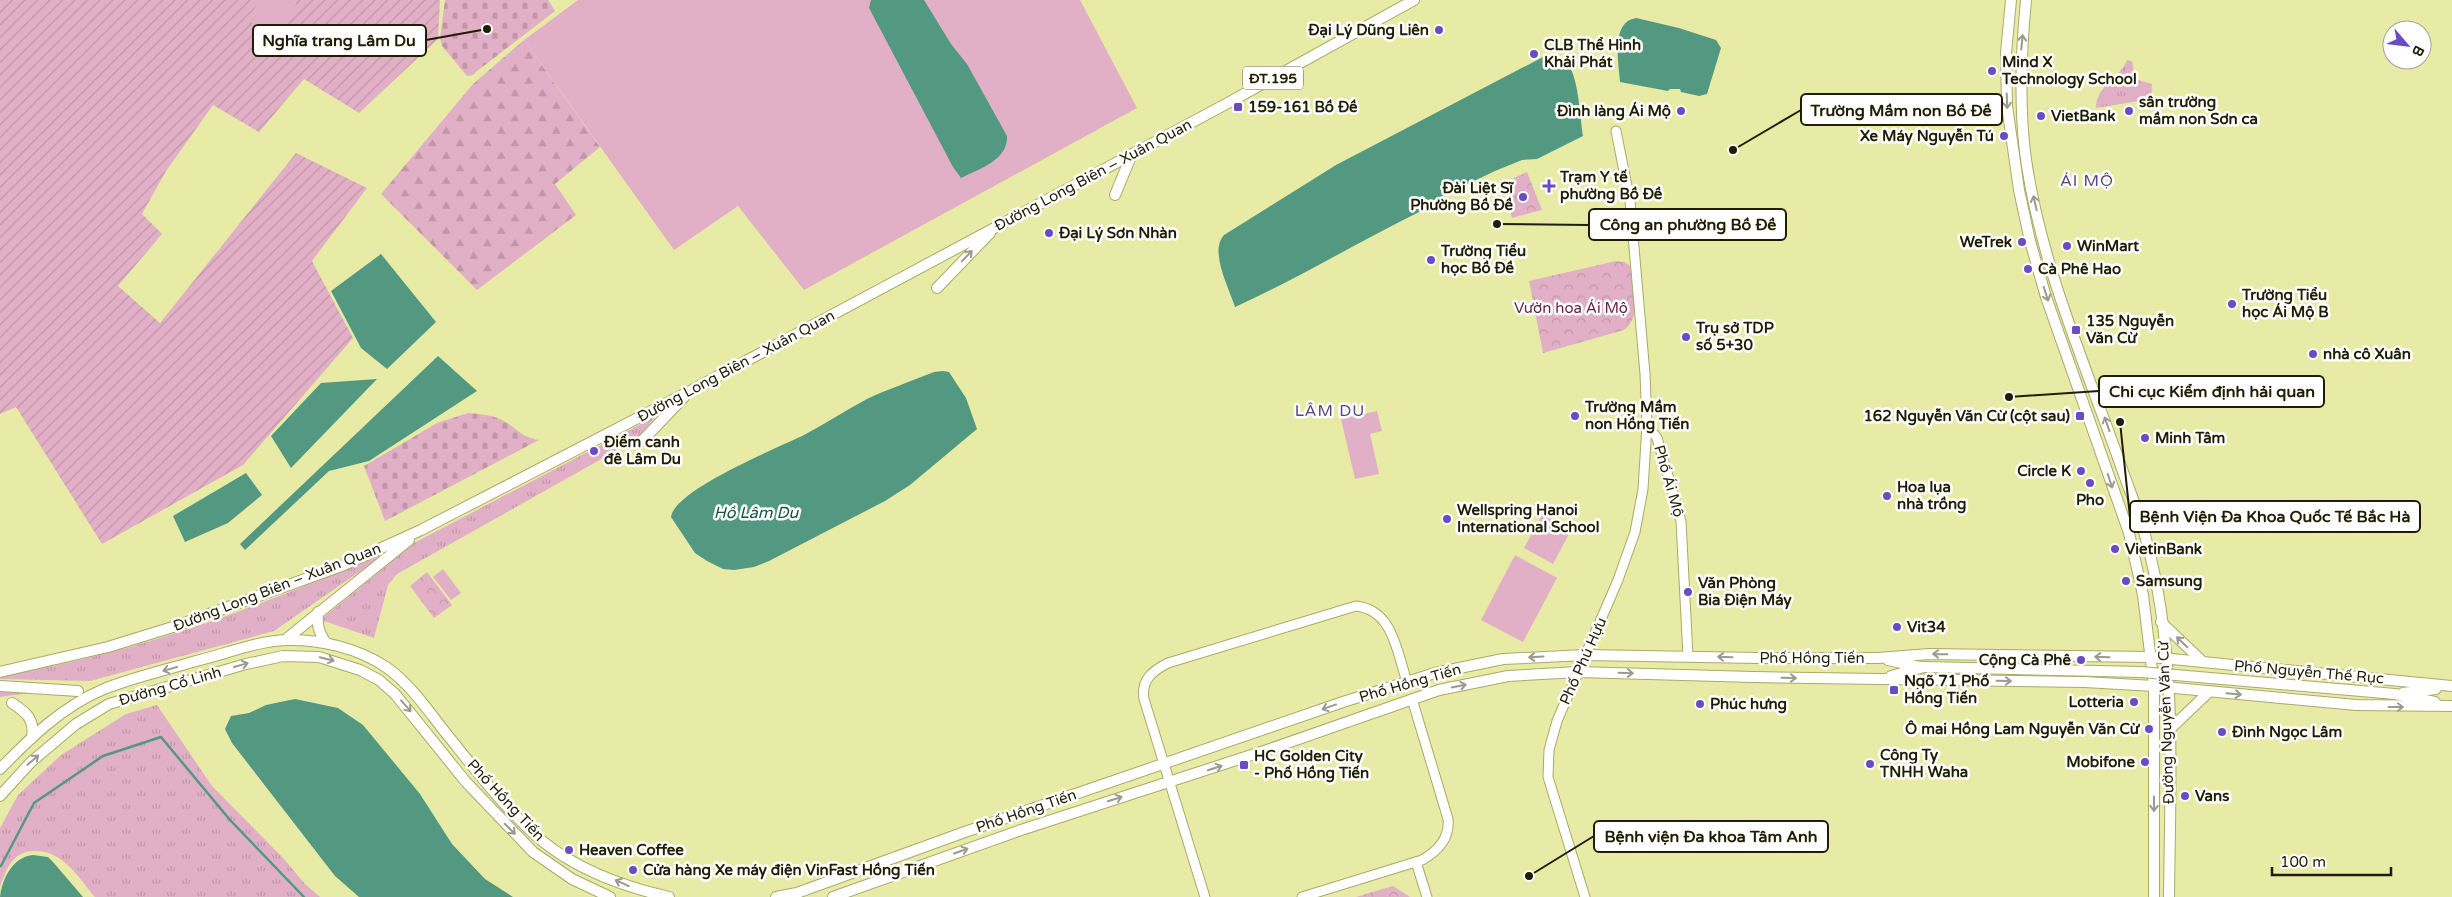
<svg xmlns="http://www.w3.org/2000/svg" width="2452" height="897" font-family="'Varela Round',sans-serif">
<defs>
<pattern id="grass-tufts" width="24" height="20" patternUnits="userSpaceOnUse" patternTransform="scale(1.25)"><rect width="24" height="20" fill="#e2b0c6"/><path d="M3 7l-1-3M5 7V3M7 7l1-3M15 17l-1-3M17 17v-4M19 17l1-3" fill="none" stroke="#c197a8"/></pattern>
<pattern id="forest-firs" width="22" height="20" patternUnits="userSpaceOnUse" patternTransform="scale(1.25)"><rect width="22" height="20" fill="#e2b0c6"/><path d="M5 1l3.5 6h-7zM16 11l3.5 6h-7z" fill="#c197a8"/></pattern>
<pattern id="cemetery-stones" width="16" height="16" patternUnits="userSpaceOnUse" patternTransform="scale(1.25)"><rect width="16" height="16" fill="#e2b0c6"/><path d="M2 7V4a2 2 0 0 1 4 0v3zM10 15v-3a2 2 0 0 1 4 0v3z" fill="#c197a8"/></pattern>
<pattern id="park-crowns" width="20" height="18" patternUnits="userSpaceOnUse" patternTransform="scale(1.25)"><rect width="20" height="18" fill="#e2b0c6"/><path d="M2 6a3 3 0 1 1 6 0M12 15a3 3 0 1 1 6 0" fill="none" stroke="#c197a8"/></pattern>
<pattern id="garden-furrows" width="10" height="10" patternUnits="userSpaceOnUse" patternTransform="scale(1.25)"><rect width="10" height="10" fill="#e2b0c6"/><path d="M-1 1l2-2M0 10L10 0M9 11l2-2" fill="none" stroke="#c197a8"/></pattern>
</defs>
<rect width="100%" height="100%" fill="#e8eba6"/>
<g fill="url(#grass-tufts)">
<path d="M2127,60L2132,61L2135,79L2152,84L2151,99L2096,108C2096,85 2120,79 2127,60Z"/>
<path d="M656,416L637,439L397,574L388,585L374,638L324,621V617L414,543Z"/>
<path d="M401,543L274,631L90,681L0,679V676C139,653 274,603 401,543Z"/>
<path d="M0,689L37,692L0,697Z"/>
<path d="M157,705L212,786L283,858L305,884L320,897H95C78,877 62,849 33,851C12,852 6,870 0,887V828L18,795L61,755L126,714Z"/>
</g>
<path fill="url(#forest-firs)" d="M524,40L600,147L555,184L576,215L477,290L381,194L473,84Z"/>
<g fill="url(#cemetery-stones)">
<path d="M445,0H548L555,11L472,75L467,76L442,46L440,38Z"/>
<path d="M468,413C480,414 493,415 504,421C518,429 521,437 539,440L385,521L364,466L437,423Z"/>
</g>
<g fill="url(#park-crowns)">
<path d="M1527,172L1542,210L1512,218L1503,183Z"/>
<path d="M1616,261L1625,262L1630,266C1632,287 1643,316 1624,330L1543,353L1529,281Z"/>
<path d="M427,572L452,605L434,618L410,586Z"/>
<path d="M1393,886L1410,897H1356Z"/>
</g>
<path fill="url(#garden-furrows)" d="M0,0H440L438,39L359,113L304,79L259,132L213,105L166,171L142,214L162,234L118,286L160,323L296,153L367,188L312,261L353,338L243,465L102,544L16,407L0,414Z"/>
<g fill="#e2b0c6">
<path d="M259,0H298L285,25L295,31L289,42L248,21Z"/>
<path d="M578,0H1080L1137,108L804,290L738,206L674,250L524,40Z"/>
<path d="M1377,411L1382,431L1370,434L1379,474L1355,479L1341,419Z"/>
<path d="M1542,515L1571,530L1553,564L1524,548Z"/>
<path d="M1515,555L1557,578L1523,642L1481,620Z"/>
<path d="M443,569L461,593L451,600L433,577Z"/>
</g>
<g fill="#539982">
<path d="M871,0H924L951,44L967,64L1007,136C1008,160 981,168 961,178L953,167L869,8Z"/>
<path d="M1636,18L1679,28L1716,40L1721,48L1707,94L1699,96L1681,92L1680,89H1670L1668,91L1620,82C1619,63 1610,22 1636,18Z"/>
<path d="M1543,57C1551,57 1564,59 1569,66C1579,81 1580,118 1583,136L1537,159L1522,160L1495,171L1428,203L1421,211C1358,242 1299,278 1235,307C1229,288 1209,251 1224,235L1336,165Z"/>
<path d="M381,254L436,322L387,369L361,348L331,291Z"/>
<path d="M438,356L477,391L369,461L329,471L245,550L240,544Z"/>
<path d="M943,371L949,372L966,398L977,429L910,485L885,501L769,561L754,567L734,570L723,569L707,561L695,553L671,517C675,489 778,448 804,435C825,424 846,410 867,399C888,389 912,381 934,372Z"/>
<path d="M377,379L291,468L271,436L321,383Z"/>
<path d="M246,473L262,495L228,523L185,542L173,516Z"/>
<path d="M295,699L338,708L363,725L420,794L452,844L485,879L513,897H359L335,876L232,743L225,729L231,716L249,713L266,705Z"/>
<path d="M33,855L48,857L53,862L83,897H0C2,878 13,857 33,855Z"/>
</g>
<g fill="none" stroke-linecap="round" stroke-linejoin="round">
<path stroke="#539982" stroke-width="2.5" d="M1,866L34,803L103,756L161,737L230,820L304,897"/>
<g stroke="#a8ab68" stroke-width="11">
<g id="secondary">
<path d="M1616,131L1630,201L1645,374L1647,425L1657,438L1681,521L1688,656"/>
<path d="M1416,862L1427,897"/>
<path d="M1205,897L1144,699C1141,680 1152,671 1168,663L1356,606C1393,610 1397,652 1407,682"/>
<path d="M1302,897L1422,860C1438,851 1450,838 1448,819L1412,699"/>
<path d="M1585,897L1548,777L1549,750L1557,721L1618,580L1635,532L1643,489L1647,425"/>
</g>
</g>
<g stroke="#a8ab68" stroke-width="12">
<g id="primary">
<path d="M2011,0L2006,53L2007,106L2019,190L2030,241L2046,297L2129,533L2143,595L2154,686V897"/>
<path d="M2026,0C2021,51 2019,101 2025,152C2039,261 2086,366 2122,469C2130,492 2140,515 2146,539C2178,654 2170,779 2169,897"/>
<path d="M1115,195L1132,154"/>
<path d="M937,288L990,233"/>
<path d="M642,441L684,397"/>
<path d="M318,612C317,625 318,631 326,643"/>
<path d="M2161,622L2203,662"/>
<path d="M285,640L409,540"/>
<path d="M1888,660L1920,667"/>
<path d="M0,672L108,647L176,626L344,565L421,530L690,391L1226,104L1414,0"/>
<path d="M1891,676L1924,667"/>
<path d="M0,686L78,691"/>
<path d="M2403,693L2436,689"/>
<path d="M2395,694L2435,702"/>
<path d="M12,703C26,712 35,719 32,738"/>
<path d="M2169,730L2210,691"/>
<path d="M0,769C30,738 63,706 104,689C134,677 166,670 196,661C225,654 257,641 286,640C319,639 358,648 386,667C410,684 427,709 445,732C475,769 505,809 541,840C576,869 625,887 669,897"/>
<path d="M0,796L31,762L76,724L109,704L246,664L283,656L319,657L360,670L379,680L395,694L466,782L533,852L572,879L610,897"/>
<path d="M776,897L797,893L962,833L1343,702L1435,673L1503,659L1585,655L1758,658H1878L1929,654L2151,657L2452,686"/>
<path d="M833,897L1021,830L1267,750L1439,690L1508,676L1578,672L1753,677L2085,682L2154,686L2356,705L2452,706"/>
</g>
</g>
<use href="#secondary" stroke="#fff" stroke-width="9"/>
<use href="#primary" stroke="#fff" stroke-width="10"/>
<g stroke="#a8ab68" stroke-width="12" stroke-linecap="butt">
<path id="primary-bridge" d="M1924,667L2141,672L2395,694"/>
</g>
<use href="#primary-bridge" stroke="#fff" stroke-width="10"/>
</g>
<defs><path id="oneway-shaft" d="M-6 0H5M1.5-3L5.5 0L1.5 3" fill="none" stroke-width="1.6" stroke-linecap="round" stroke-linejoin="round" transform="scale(1.25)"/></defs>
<g stroke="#9a9a8e">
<use href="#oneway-shaft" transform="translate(2022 42) rotate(-84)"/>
<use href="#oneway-shaft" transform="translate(2007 101) rotate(88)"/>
<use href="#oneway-shaft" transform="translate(2035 203) rotate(-103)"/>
<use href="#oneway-shaft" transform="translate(967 256) rotate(-46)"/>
<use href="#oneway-shaft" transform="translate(2046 294) rotate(72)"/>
<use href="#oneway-shaft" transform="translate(2107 424) rotate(-109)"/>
<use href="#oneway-shaft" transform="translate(2110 481) rotate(72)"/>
<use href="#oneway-shaft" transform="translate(2182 642) rotate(-136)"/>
<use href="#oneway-shaft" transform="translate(1940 654) rotate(-179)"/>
<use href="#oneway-shaft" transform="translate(1536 657) rotate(177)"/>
<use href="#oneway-shaft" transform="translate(1725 657) rotate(-178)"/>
<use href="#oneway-shaft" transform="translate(2102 657) rotate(-178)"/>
<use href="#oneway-shaft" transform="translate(327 659) rotate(14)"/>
<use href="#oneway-shaft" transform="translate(241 665) rotate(-15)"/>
<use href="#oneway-shaft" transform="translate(170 669) rotate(165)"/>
<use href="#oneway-shaft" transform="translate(1626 673) rotate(2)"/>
<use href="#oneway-shaft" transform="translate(1789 678) rotate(1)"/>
<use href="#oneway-shaft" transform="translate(2004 681) rotate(1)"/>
<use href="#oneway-shaft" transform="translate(1459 686) rotate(-12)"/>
<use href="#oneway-shaft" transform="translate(2234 694) rotate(5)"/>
<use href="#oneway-shaft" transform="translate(406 706) rotate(49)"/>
<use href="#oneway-shaft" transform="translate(1329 707) rotate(160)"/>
<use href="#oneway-shaft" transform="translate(2396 707)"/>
<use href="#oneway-shaft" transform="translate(33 760) rotate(-41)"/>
<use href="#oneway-shaft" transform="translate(1215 768) rotate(-18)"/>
<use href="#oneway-shaft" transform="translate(1115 799) rotate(-17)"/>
<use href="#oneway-shaft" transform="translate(2154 804) rotate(90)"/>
<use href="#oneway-shaft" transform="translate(510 829) rotate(45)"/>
<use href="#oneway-shaft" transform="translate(961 851) rotate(-19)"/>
<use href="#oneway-shaft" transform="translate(622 883) rotate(-156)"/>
</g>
<g fill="#6a4bc4" stroke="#fff" stroke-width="2">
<circle cx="1439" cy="30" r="5"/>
<circle cx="1534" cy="54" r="5"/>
<circle cx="1992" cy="71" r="5"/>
<rect x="1233" y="102" width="10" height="10" rx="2.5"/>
<circle cx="1681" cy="111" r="5"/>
<circle cx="2129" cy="111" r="5"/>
<circle cx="2041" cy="116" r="5"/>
<circle cx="2004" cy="136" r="5"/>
<path d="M1546.5 178.5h5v5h5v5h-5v5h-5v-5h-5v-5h5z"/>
<circle cx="1523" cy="197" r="5"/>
<circle cx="1049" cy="233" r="5"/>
<circle cx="2022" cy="242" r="5"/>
<circle cx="2067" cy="246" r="5"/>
<circle cx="1431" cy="260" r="5"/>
<circle cx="2028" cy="269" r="5"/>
<circle cx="2232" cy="304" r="5"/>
<rect x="2071" y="325" width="10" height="10" rx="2.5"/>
<circle cx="1686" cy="337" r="5"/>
<circle cx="2313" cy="354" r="5"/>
<circle cx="1575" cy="416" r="5"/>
<rect x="2075" y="411" width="10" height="10" rx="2.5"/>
<circle cx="2145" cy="438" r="5"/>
<circle cx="594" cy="451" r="5"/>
<circle cx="2081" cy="471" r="5"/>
<circle cx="2090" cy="483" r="5"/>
<circle cx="1887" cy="496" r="5"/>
<circle cx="1447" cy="519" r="5"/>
<circle cx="2115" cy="549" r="5"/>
<circle cx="2126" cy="581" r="5"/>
<circle cx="1688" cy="592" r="5"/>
<circle cx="1897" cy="627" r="5"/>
<circle cx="2081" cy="660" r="5"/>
<rect x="1889" y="685" width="10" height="10" rx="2.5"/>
<circle cx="2134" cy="702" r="5"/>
<circle cx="1700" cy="704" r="5"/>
<circle cx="2149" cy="729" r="5"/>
<circle cx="2222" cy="732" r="5"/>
<circle cx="2145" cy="762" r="5"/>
<circle cx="1870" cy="764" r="5"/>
<rect x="1239" y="760" width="10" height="10" rx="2.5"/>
<circle cx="2185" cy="796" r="5"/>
<circle cx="569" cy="850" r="5"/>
<circle cx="633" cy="870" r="5"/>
</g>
<g text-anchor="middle" stroke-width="5" stroke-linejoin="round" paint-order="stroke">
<rect fill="#fff" stroke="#62624f" stroke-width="1" x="1243" y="66.5" width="60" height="23" rx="4"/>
<g font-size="14" font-weight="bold" fill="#1e1e03">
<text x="1273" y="83">ĐT.195</text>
</g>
<g font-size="15" font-weight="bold" fill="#1e1e03" stroke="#fff" text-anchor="start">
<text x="1429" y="35" text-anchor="end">Đại Lý Dũng Liên</text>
<text x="1544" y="50">CLB Thể Hình<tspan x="1544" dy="17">Khải Phát</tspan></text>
<text x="2002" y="67">Mind X<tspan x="2002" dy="17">Technology School</tspan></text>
<text x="2139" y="107">sân trường<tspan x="2139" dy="17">mầm non Sơn ca</tspan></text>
<text x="1248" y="112">159-161 Bồ Đề</text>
<text x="1671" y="116" text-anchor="end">Đình làng Ái Mộ</text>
<text x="2051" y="121">VietBank</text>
<text x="1994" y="141" text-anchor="end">Xe Máy Nguyễn Tú</text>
<text x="1560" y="182">Trạm Y tế<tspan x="1560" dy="17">phường Bồ Đề</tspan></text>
<text x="1513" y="193" text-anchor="end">Đài Liệt Sĩ<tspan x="1513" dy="17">Phường Bồ Đề</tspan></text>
<text x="1059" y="238">Đại Lý Sơn Nhàn</text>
<text x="2012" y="247" text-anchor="end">WeTrek</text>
<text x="2077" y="251">WinMart</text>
<text x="1441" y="256">Trường Tiểu<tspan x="1441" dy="17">học Bồ Đề</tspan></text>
<text x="2038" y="274">Cà Phê Hao</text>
<text x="2242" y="300">Trường Tiểu<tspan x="2242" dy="17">học Ái Mộ B</tspan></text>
<text x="2086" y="326">135 Nguyễn<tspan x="2086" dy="17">Văn Cừ</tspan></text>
<text x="1696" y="333">Trụ sở TDP<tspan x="1696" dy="17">số 5+30</tspan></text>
<text x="2323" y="359">nhà cô Xuân</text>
<text x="1585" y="412">Trường Mầm<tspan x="1585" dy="17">non Hồng Tiến</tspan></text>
<text x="2070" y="421" text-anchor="end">162 Nguyễn Văn Cừ (cột sau)</text>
<text x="2155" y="443">Minh Tâm</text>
<text x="604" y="447">Điểm canh<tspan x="604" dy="17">đê Lâm Du</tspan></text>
<text x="2071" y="476" text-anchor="end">Circle K</text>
<text x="1897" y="492">Hoa lụa<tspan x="1897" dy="17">nhà trồng</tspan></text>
<text x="2090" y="505" text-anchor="middle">Pho</text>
<text x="1457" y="515">Wellspring Hanoi<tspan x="1457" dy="17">International School</tspan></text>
<text x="2125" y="554">VietinBank</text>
<text x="2136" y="586">Samsung</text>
<text x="1698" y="588">Văn Phòng<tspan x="1698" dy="17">Bia Điện Máy</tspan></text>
<text x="1907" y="632">Vit34</text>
<text x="2071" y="665" text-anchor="end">Cộng Cà Phê</text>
<text x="1904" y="686">Ngõ 71 Phố<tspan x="1904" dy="17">Hồng Tiến</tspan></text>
<text x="2124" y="707" text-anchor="end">Lotteria</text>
<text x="1710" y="709">Phúc hưng</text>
<text x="2139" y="734" text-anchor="end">Ô mai Hồng Lam Nguyễn Văn Cừ</text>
<text x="2232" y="737">Đình Ngọc Lâm</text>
<text x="1880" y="760">Công Ty<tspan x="1880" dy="17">TNHH Waha</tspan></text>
<text x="1254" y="761">HC Golden City<tspan x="1254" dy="17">- Phố Hồng Tiến</tspan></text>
<text x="2135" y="767" text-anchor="end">Mobifone</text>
<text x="2195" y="801">Vans</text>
<text x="579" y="855">Heaven Coffee</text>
<text x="643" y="875">Cửa hàng Xe máy điện VinFast Hồng Tiến</text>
</g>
<g font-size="15" fill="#1e1e03" stroke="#fff">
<text transform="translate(1093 175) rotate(-28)" y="5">Đường Long Biên – Xuân Quan</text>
<text transform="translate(736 366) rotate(-28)" y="5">Đường Long Biên – Xuân Quan</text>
<text transform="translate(1669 481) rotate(74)" y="5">Phố Ái Mộ</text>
<text transform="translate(277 587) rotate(-21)" y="5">Đường Long Biên – Xuân Quan</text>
<text x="1812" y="663">Phố Hồng Tiến</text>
<text transform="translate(1583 661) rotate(-66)" y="5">Phố Phú Hựu</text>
<text transform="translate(2309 672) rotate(5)" y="5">Phố Nguyễn Thế Rục</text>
<text transform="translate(1410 683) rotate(-16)" y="5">Phố Hồng Tiến</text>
<text transform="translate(170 686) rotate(-16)" y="5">Đường Cổ Linh</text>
<text transform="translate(2166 723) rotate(-92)" y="5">Đường Nguyễn Văn Cừ</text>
<text transform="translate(506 800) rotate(47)" y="5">Phố Hồng Tiến</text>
<text transform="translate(1026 811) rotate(-19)" y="5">Phố Hồng Tiến</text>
</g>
<g font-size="15" fill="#651e45" stroke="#fff">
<text x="1571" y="313">Vườn hoa Ái Mộ</text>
</g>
<g font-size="16" letter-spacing="1" fill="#534785" stroke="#fff">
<text x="2087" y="186">ÁI MỘ</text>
<text x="1330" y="416">LÂM DU</text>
</g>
<g font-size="16" font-style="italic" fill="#165140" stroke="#fff">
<text x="756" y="518">Hồ Lâm Du</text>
</g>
</g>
<path fill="none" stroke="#1e1e03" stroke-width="2" d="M487 29L426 40M1733 150L1801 110M1497 224L1589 225M2009 397L2099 391M2120 422L2130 517M1529 876L1594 836"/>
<g fill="#1e1e03" stroke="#fff" stroke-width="2">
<circle cx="487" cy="29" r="5"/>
<circle cx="1733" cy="150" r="5"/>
<circle cx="1497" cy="224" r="5"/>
<circle cx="2009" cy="397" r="5"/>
<circle cx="2120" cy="422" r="5"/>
<circle cx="1529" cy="876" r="5"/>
</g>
<g fill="#fff" stroke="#1e1e03" stroke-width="2">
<rect x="253" y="25" width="173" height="31" rx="5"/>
<rect x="1801" y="94" width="201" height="31" rx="5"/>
<rect x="1589" y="209" width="197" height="31" rx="5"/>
<rect x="2099" y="376" width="225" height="31" rx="5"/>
<rect x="2130" y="501" width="290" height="31" rx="5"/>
<rect x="1594" y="821" width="234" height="31" rx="5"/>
</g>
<g font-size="16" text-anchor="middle" font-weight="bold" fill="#1e1e03">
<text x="339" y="46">Nghĩa trang Lâm Du</text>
<text x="1901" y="116">Trường Mầm non Bồ Đề</text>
<text x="1688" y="230">Công an phường Bồ Đề</text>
<text x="2212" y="397">Chi cục Kiểm định hải quan</text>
<text x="2275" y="522">Bệnh Viện Đa Khoa Quốc Tế Bắc Hà</text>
<text x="1711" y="842">Bệnh viện Đa khoa Tâm Anh</text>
</g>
<g transform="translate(2407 45) rotate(118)"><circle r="24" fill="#ffffff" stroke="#a5a59a"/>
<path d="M0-4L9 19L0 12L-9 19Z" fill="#6a4bc4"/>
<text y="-8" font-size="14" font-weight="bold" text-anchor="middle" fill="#1e1e03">B</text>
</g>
<path d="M2272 867v8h119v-8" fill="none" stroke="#1e1e03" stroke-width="2.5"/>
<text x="2280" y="867" font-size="15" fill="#1e1e03" stroke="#ffffff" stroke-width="4" paint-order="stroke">100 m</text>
</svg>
